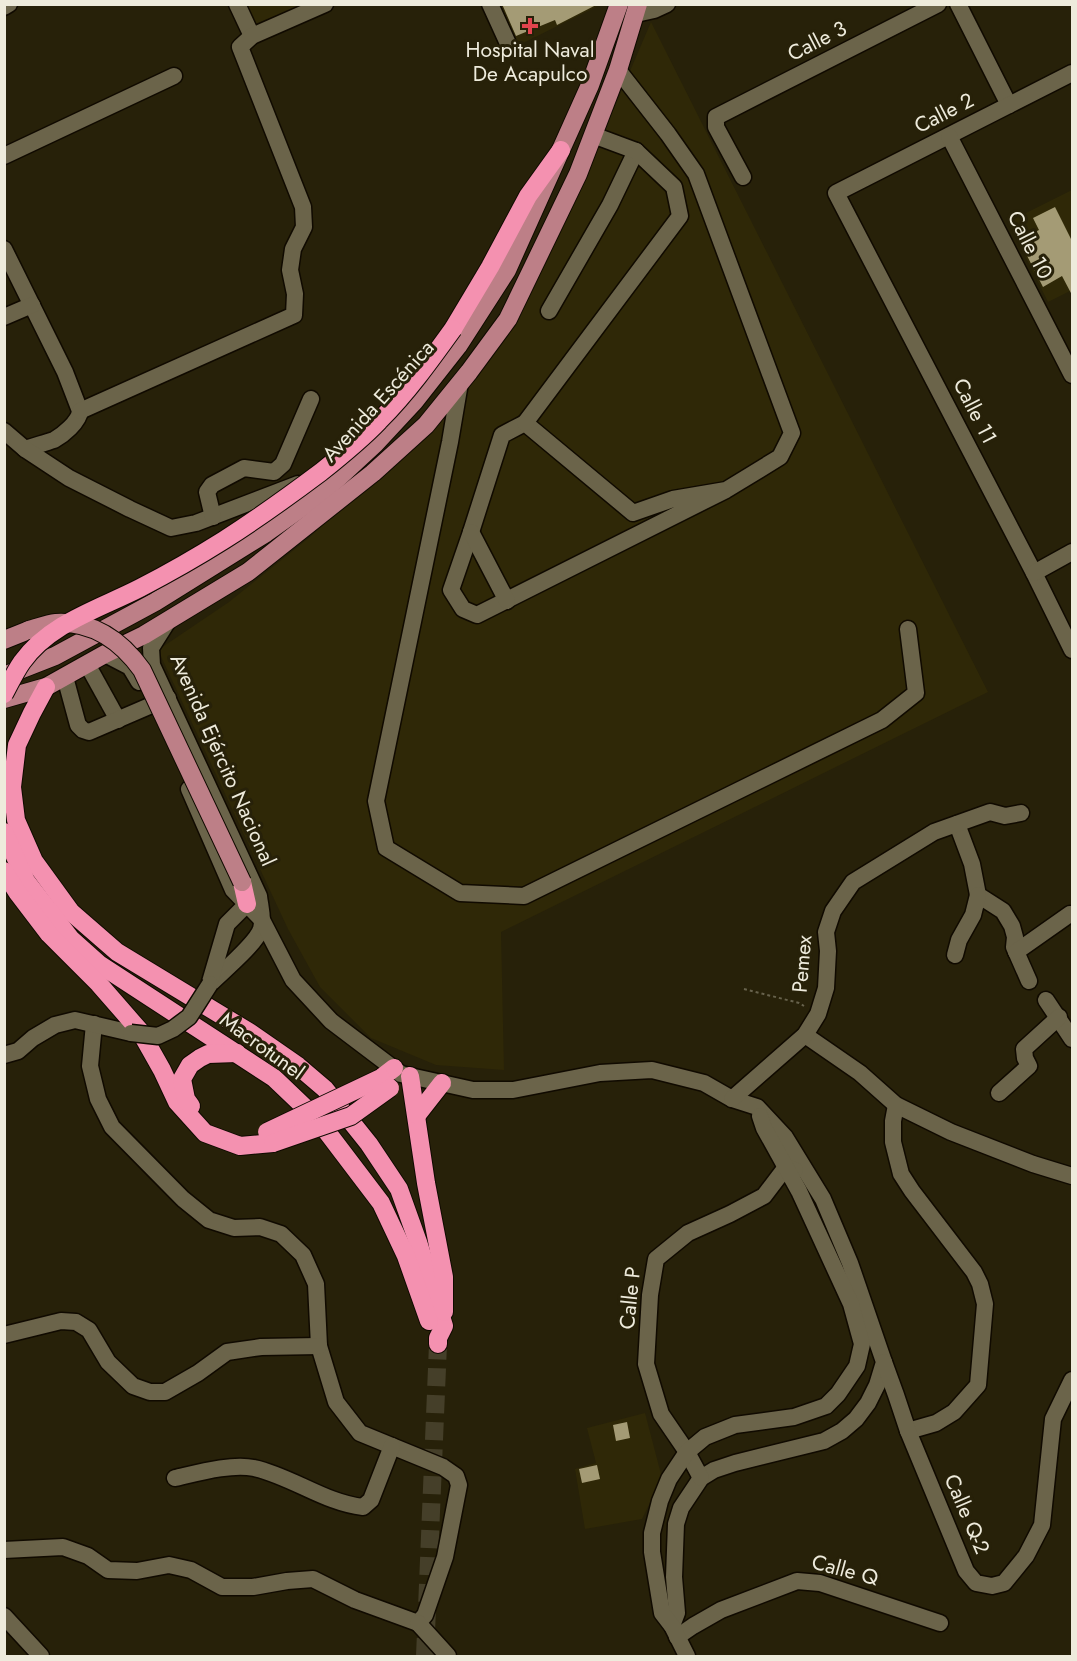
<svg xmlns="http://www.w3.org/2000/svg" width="1077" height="1661" font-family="Jost,sans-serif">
<rect width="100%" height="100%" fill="#272109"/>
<g fill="#2f2807">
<path d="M246,5H305L255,24Z"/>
<path d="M493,5H600L513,48Z"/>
<path d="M651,22L988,692L501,932L504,1070L436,1065L371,1038L320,987L288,929L158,650L229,602L310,537L421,432L511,308L582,183Z"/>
<path d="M1072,190V290L1048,302L1008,222Z"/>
<path d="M645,1413L662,1478L642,1519L585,1529L575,1469L596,1463L587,1428Z"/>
</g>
<g fill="#a49b75">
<path d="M502,4H598L557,25L555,20L516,36Z"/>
<path d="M1055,207L1072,241V295L1062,276L1043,287L1019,240L1039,230L1033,218Z"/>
<path d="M627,1422L630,1438L616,1441L613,1425Z"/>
<path d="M597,1465L600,1479L582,1483L579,1469Z"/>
</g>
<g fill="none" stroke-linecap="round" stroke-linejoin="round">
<path stroke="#453f29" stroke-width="18" stroke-dasharray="18 9" stroke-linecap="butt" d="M425,1656L438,1344"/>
<g stroke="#100a00" stroke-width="19">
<g id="minor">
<path d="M237,4L252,36"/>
<path d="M490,4L510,48"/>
<path d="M958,4L1009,105"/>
<path d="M4,7L9,4"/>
<path d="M636,14L654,10L667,4"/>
<path d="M618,70L668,134L696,174L792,433L780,457L726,490L673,499L633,513L525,423L502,435L471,532L451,590L463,609L477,615L726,490"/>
<path d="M1072,73L836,193L1034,573L1072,650"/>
<path d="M949,136L1072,375"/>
<path d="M4,156L174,76"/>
<path d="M743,177L716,127V117L938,4"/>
<path d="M4,249L65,372L80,411C79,422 63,435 54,440C45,443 34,446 25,449"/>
<path d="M549,311L610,205L636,151"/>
<path d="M4,317L32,305"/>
<path d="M460,383L450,442L376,801L386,848L460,893L524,896L882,720L916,693L908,629"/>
<path d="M80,411L294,315L295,294L290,270L293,249L304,227L303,207L240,47L252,36L325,4"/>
<path d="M525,423L680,216L674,187L636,151L593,135"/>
<path d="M4,431L25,449L69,478L130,509L171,528L196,523L298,484"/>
<path d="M213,517L207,492L212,485L244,468L274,472L283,464L311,399"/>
<path d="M471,532L507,601"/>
<path d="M1034,573L1072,552"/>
<path d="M168,621L151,648L152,665L259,896C260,906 264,919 261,929C256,944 222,972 210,984"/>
<path d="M105,654L130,667L139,682"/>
<path d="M87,664L118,720"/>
<path d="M65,677L78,725L83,730L89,732L168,698"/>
<path d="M189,789L233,890L262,920L293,980L331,1021L401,1074L473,1090H513L600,1073L652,1070L704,1083L732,1099L757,1107L785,1137L823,1199L850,1263L884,1362L877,1385L868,1403L856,1419L842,1431L824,1441L735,1463L714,1470L701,1478L681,1508L676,1524L674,1577L677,1613L672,1626"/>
<path d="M957,824L972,864L978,895L1003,911L1012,926L1015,937L1014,947L1029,981"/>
<path d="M1016,952L1070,914"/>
<path d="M955,955L959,940L973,915L978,895"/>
<path d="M210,982L227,924L247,904"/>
<path d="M1046,1000L1072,1039"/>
<path d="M94,1024L90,1066L98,1099L112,1127L183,1199L209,1220L234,1228L260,1227L281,1234L303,1255L316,1284L319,1346L336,1402L360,1433L443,1467L456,1476L459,1485L445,1557L425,1615L418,1623"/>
<path d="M805,1035L860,1073L896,1105L951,1132L1033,1164L1072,1176"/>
<path d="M4,1055L18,1051L33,1038L55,1025L75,1020L131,1033"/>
<path d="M999,1093L1029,1066L1025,1058L1024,1049L1059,1017"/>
<path d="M732,1099L805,1035L818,1014L826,988L828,951L826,932L833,911L853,882L934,832L990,812L1005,816L1021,813"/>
<path d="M896,1105L893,1121V1142L901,1174L912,1191L974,1272L980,1284L985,1304L978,1385L954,1412L936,1423L908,1431"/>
<path d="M4,1335L61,1321L76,1322L89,1330L108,1362L133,1386L150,1392H165L198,1373L227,1352L261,1347L319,1346"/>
<path d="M884,1362L896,1395L908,1431L966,1571L976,1583L992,1586L1004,1583L1026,1556L1042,1525L1053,1419L1072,1380"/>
<path d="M175,1478C197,1473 232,1463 254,1468C291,1476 325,1503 363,1507L371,1500L392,1446"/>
<path d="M701,1478L687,1452L661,1414L646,1364L650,1295L656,1259L688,1233L730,1214L764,1196L786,1167L795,1170"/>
<path d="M4,1550L63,1547L88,1556L108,1570L137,1571L169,1565L191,1570L222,1587H253L287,1581L313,1579L355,1600L418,1623"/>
<path d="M4,1616L41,1656"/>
<path d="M418,1623L448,1656"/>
<path d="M677,1637L693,1626L721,1610L797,1581L820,1583L940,1623"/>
<path d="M687,1656L672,1626L662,1613L652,1552V1533L660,1501L669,1479L687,1452L705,1437L735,1425L794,1417L826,1406L838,1394L857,1366L862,1344L851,1304L799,1191L764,1128L760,1116"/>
</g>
</g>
<g stroke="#100a00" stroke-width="20">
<g id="major">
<path d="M4,640L29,630"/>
<path d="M9,674L55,656L155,602L266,533L322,493L375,444L414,402L458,346L507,270L590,85L619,4"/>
<path d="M4,699L46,687L105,654L144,635L248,572L373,473L426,425L469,372L508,319L578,174L618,70L638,4"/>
</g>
</g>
<g stroke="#100a00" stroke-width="20">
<g id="highway">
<path d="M453,329L490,267L528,196L561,150"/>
<path d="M46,687L32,713L17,745L12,787L16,820L34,861L71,912L117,952L249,1032L298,1066L325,1089L369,1144L399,1189L418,1242L444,1326L438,1338V1344"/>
<path d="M4,832L26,881L71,939L99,964L274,1078L318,1120L381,1203L406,1256L429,1321"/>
<path d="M4,871L17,892L49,934L99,984L140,1031L162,1070L177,1102L205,1133L240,1146L273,1143"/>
<path d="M242,882L247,904"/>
<path d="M410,1076L426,1183L444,1277V1312"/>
<path d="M381,1078L394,1068"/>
<path d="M191,1106L186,1099L182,1079L190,1065L200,1058L208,1054L237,1053"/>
<path d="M417,1115L442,1083"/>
</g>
</g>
<path stroke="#67624c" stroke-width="2" stroke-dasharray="3 3" stroke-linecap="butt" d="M744,989L799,1003L804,1006"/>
<use href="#minor" stroke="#6b644a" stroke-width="16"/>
<use href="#major" stroke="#bd7f87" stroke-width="18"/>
<use href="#highway" stroke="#f491b0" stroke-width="18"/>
<g stroke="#100a00" stroke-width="19" stroke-linecap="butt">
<path id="minor-bridge" d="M131,1033L158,1036L173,1029L189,1017L210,984"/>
</g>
<g stroke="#100a00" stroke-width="20" stroke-linecap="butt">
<path id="major-bridge" d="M29,630C37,628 47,624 56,623C94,621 121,641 142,670L242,882"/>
</g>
<g stroke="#100a00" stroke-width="20" stroke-linecap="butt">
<g id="highway-bridge">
<path d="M4,694C10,683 15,672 22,662C50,623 99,609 140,588C169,573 197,557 224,540C257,519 289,496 321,472C341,456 361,440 379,421C407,393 430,361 453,329"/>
<path d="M267,1132L381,1078"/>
<path d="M273,1143L351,1116L390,1088"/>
</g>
</g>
<use href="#minor-bridge" stroke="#6b644a" stroke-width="16"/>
<use href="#major-bridge" stroke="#bd7f87" stroke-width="18"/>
<use href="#highway-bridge" stroke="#f491b0" stroke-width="18"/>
</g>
<path fill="#e0444e" stroke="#272109" stroke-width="2" d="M527 17h6v6h6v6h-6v6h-6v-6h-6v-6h6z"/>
<g text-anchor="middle" stroke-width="6" stroke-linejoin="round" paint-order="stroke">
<g font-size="21" fill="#eeebdc" stroke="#272109">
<text transform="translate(817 41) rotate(-27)" y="7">Calle 3</text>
<text transform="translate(944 113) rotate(-27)" y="7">Calle 2</text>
<text transform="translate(1030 245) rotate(63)" y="7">Calle 10</text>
<text transform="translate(378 401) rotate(-48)" y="7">Avenida Escénica</text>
<text transform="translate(975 411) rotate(63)" y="7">Calle 11</text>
<text transform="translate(223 760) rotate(66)" y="7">Avenida Ejército Nacional</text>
<text transform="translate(802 964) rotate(-85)" y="7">Pemex</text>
<text transform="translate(262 1046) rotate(36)" y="7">Macrotunel</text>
<text transform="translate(630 1298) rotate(-84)" y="7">Calle P</text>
<text transform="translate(967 1514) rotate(67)" y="7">Calle Q-2</text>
<text transform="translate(845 1570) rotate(15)" y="7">Calle Q</text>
</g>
<g font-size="21" fill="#eeebdc" stroke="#272109">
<text x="530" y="57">Hospital Naval<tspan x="530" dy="24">De Acapulco</tspan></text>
</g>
</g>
<rect width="1077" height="1661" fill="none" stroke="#eeebdc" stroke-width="12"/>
</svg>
